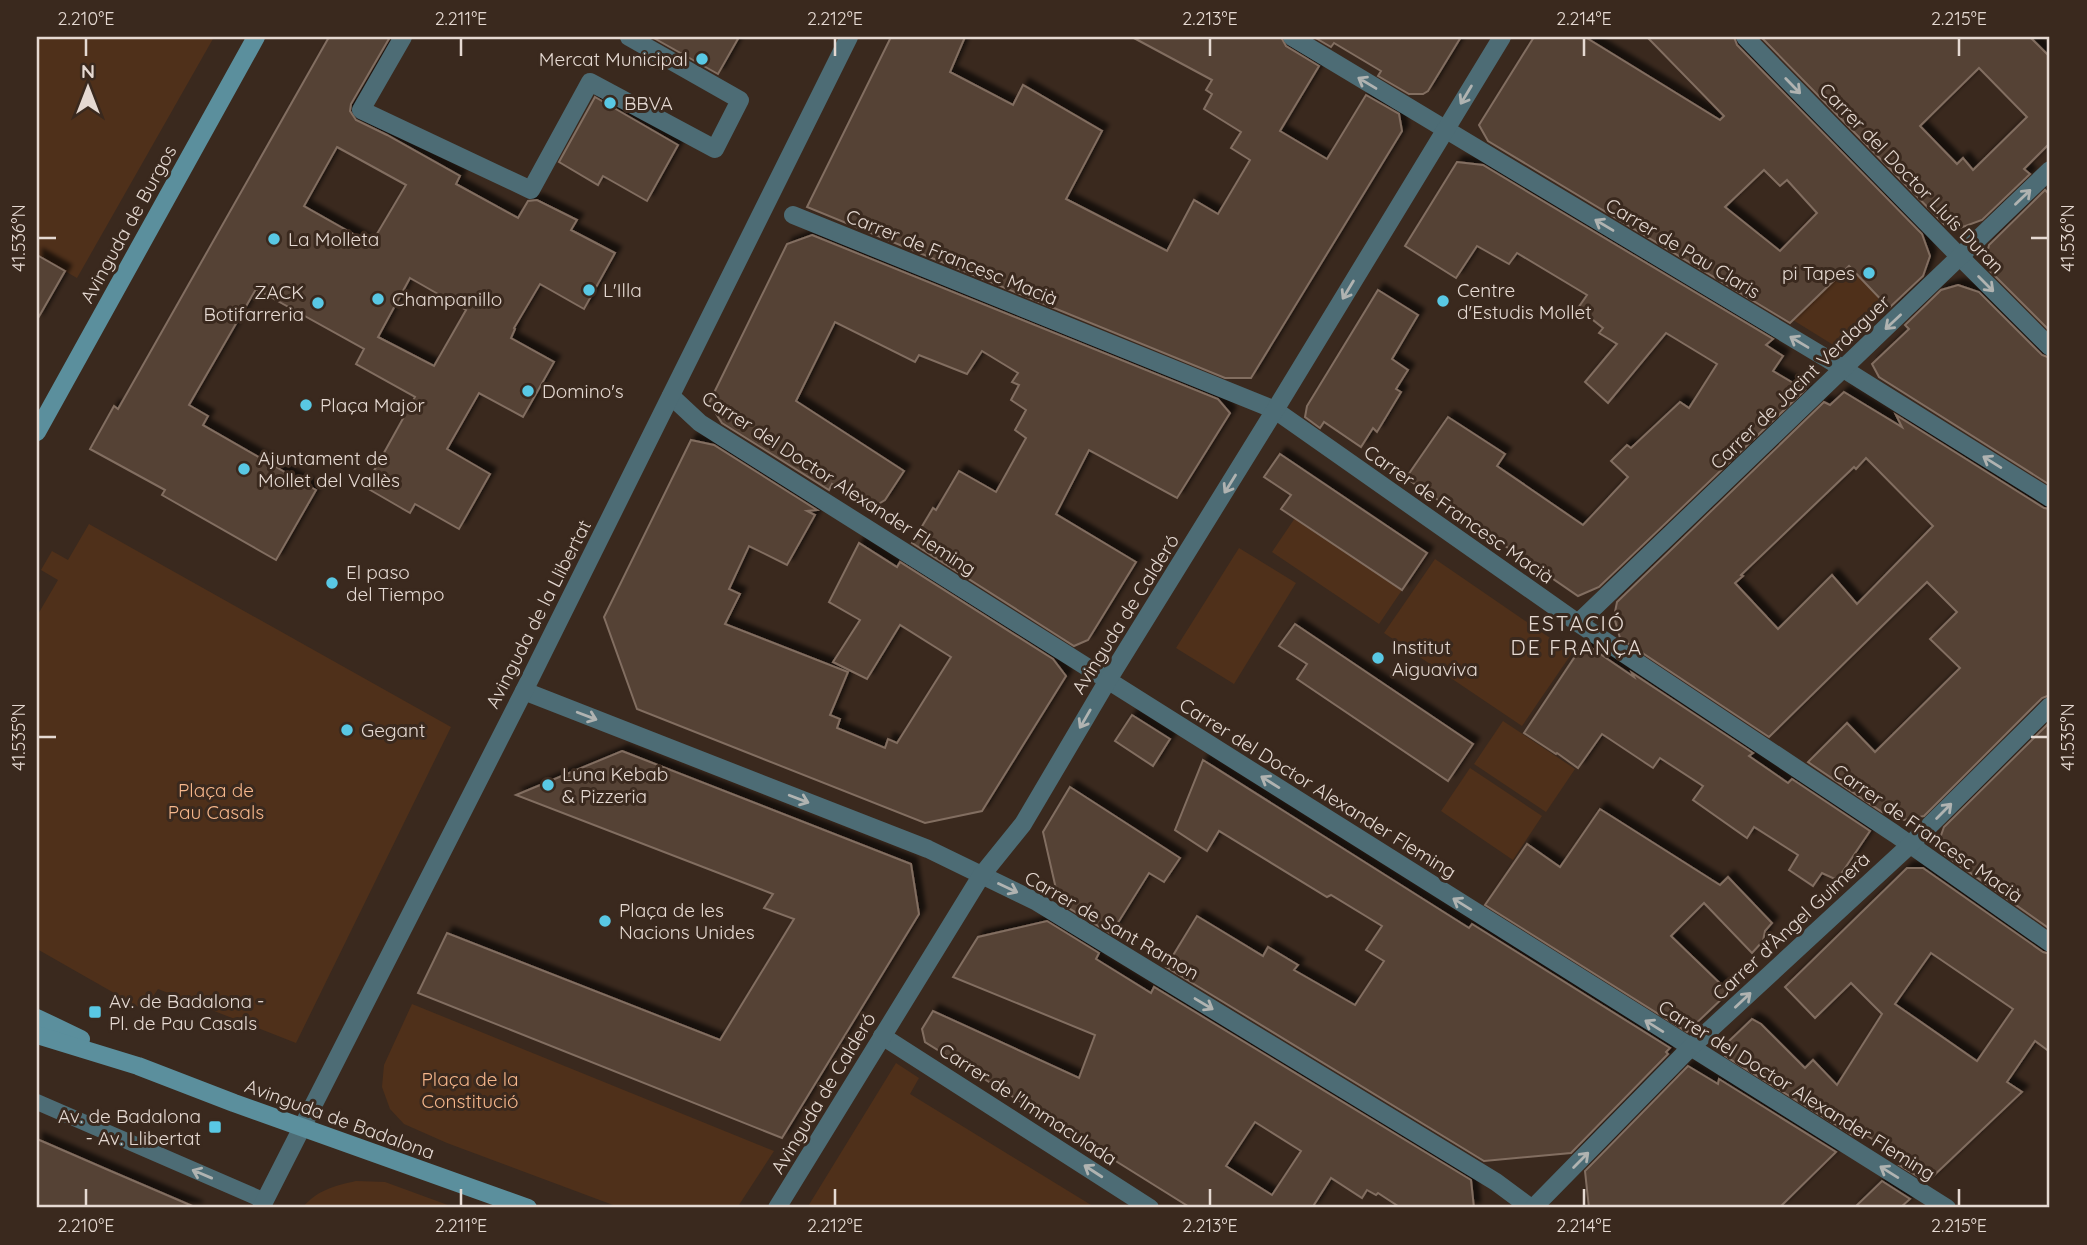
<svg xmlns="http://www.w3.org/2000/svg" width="2087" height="1245" font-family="Quicksand,sans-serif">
<defs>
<filter id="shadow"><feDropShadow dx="6" dy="-6" stdDeviation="2" flood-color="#0009"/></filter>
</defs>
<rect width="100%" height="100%" fill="#3a291e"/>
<g fill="#4f301a">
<path d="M37,37H214L77,278L37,255Z"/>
<path d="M1849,266L1886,304L1843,344L1835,346L1793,320Z"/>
<path d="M1295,518L1402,590L1379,624L1272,552Z"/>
<path d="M89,524L451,727L296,1043L158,989L144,1010L37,949V616L58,580L41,570L52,551L68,560Z"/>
<path d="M1239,548L1296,583L1234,684L1176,648Z"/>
<path d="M1435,559L1572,653L1522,726L1384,633Z"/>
<path d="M1503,721L1575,769L1546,812L1474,764Z"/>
<path d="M1470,768L1542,816L1513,860L1441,811Z"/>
<path d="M412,1004L774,1151L737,1208H621L447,1143L404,1124L390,1109L382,1087L384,1065Z"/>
<path d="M896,1063L919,1078L910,1094L1096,1208H807Z"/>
<path d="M356,1181L385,1182L456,1208H302C317,1190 334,1186 356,1181Z"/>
</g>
<g fill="#554236" stroke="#826e61" stroke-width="2" fill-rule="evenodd" filter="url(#shadow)">
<path d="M329,37H390L351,104L350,111L356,120L387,135L460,176L456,184L518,218L528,201L537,200L577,220L571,230L615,253L584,309L540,284L514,328L515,329L511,338L554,362L523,417L479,393L447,449L490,474L459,529L415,504L410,513L365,487L415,397L356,364L364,349L256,289L189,405L208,416L203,425L316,490L276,560L162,495L165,490L90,449L114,406L118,409ZM337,147L406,185L371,244L304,206ZM410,278L466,310L434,366L378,337Z"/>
<path d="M652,37H739L718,74Z"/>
<path d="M891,37H965L950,72L1013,105L1023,85L1102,131L1066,199L1167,251L1194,200L1218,214L1250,160L1231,148L1241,132L1204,109L1212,94L1206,90L1212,80L1132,37H1281L1286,46L1319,66L1280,131L1327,159L1366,95L1399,114L1402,131L1251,378H1225L807,207Z"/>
<path d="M1314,37H1461L1428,91L1423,94H1409L1378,76L1381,71L1334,43L1331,47Z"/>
<path d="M1534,37H1585L1720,120L1724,116L1647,37H1734L1737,45L1922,234L1930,256L1923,276L1889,308L1849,266L1790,323L1488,141L1479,125ZM1764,170L1780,186L1787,180L1817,213L1780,251L1725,207Z"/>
<path d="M1761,37H2030L2050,57V143L2024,169L2030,174L1982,220L1960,228L1945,225ZM1979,68L2027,117L1973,170L1963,158L1957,164L1920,126Z"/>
<path d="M595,97L678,145L647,201L603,176L598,185L559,162Z"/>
<path d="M1457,162L1483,165L1773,339L1766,345L1783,356L1773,371L1805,390L1599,587L1578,596L1406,478L1448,417L1505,454L1497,466L1583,525L1628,477L1611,461L1627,445L1631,448L1680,402L1689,408L1717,364L1666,333L1608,403L1585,382L1617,344L1599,333L1603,328L1578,308L1587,295L1517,253L1509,264L1477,246L1456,278L1405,246Z"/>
<path d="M2045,190L2050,195V331L1989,270L1986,257L1989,245Z"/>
<path d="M812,235L1218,399L1230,413L1177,498L1089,450L1056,514L1136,562L1088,640L1074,646L912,543L933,508L936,510L959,471L996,492L1026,438L1015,430L1026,410L1011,400L1019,385L1012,382L1018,373L982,351L967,374L919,355L915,362L835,322L796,401L904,471L885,500L875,506L868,507L832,484L829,490L722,423L709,403L787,244Z"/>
<path d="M37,255L65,271L37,320Z"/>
<path d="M1958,285L1979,292L2042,355L2050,358V485L1879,377L1872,364L1909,329L1905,325L1941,290Z"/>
<path d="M1378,290L1418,315L1392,359L1408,370L1396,389L1401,392L1377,432L1373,428L1361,447L1324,422L1320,428L1305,417L1307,406Z"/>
<path d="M1844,392L1902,427L1896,415L2044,508L2050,509V695L2042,698L1924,816L1904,820L1882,812L1808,762L1847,723L1875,752L1960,668L1930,639L1957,612L1927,582L1769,737L1620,638L1614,617L1617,602L1824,402L1830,405ZM1866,458L1933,526L1857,604L1832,575L1778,629L1735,583L1743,576L1741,575L1854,467L1856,469Z"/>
<path d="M691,440L714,445L817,510L807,511L815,515L787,565L749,546L729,589L740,594L725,624L848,672L830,715L840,719L837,728L885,748L888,739L897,743L951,657L900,625L867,679L833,662L860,620L829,602L859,543L897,567L900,562L1053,659L1066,676L982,811L925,823L637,709L604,617Z"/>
<path d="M1280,454L1427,553L1402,590L1281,509L1291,495L1264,477Z"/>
<path d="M1295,624L1473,744L1448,781L1297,679L1307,664L1279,646Z"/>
<path d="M1584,643L1634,677L1632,673L1753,753L1749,756L1788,783L1792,779L1870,831L1837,880L1822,873L1813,886L1789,870L1798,855L1754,827L1747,838L1693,800L1703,786L1660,758L1653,768L1602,734L1578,768L1557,753L1556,754L1524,733Z"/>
<path d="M1132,715L1170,739L1153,766L1115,741Z"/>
<path d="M2050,722V929L1945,855L1939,841L1944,827Z"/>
<path d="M622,751L911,864L919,914L782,1138L418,993L447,933L720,1040L794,919L764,908L773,894L516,795Z"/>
<path d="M1203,760L1469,928L1472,924L1670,1048L1666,1052L1668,1054L1571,1153L1484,1161L1166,967L1197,916L1263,956L1268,947L1298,965L1294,970L1355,1005L1384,961L1366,950L1382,926L1331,895L1327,897L1219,831L1207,851L1175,830Z"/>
<path d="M1070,787L1180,858L1164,882L1149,873L1111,934L1059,902L1043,832Z"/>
<path d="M1600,809L1720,885L1728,877L1772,923L1765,931L1763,941L1752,953L1704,903L1671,936L1729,992L1687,1032L1485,905L1527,844L1560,867Z"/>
<path d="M1907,868H1923L2043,952L2050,954V1052L2035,1041L2007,1082L2022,1092L1927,1182L1899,1165L1905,1159L1859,1131L1854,1136L1725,1056L1728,1042L1752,1019L1761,1024L1805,1068L1813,1060L1837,1085L1882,1014L1851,983L1815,1018L1785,987ZM1931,953L2013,1009L1977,1061L1895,1004Z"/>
<path d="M1047,921L1099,953L1096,959L1151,993L1154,987L1471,1180L1474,1208H1401L1378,1193L1376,1195L1367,1190L1362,1198L1331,1178L1312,1208H1191L925,1042L922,1029L933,1011L1079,1078L1095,1035L953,977L978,937ZM1255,1122L1301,1151L1272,1195L1226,1166Z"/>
<path d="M1688,1066L1718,1084L1719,1079L1836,1152L1779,1208H1589L1585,1171Z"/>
<path d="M37,1139L106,1169L197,1208H37Z"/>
<path d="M1882,1181L1910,1199L1900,1208H1854Z"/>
</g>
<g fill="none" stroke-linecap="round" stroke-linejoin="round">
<path stroke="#4d6c75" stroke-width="16" d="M37,1102L265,1201"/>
<g stroke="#4d6c75" stroke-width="18">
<path d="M403,37L361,110L531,190L590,82L715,149L740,100L629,37"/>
<path d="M1292,37L1826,358L2050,498"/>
<path d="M1745,37L1961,258L2050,347"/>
<path d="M793,215L1275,410L1578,623L1895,834L2050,943"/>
<path d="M671,396L700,423C1116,684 1530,949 1947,1208"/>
<path d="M1578,623L2050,170"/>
<path d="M524,691L928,849L1037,902L1496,1182L1531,1208"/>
<path d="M882,1036L1150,1208"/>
<path d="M261,1208L524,691L849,37"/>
<path d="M777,1208L981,876L1023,824L1108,680L1275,410L1502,37"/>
<path d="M1533,1208L1690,1048L1910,845L2050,706"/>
</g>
<g stroke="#5b8f9d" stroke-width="18">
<path d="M37,432L256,37"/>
<path d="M37,1018L81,1039"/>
<path d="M37,1035L138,1066L234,1103L528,1208"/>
</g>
</g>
<defs><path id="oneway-shaft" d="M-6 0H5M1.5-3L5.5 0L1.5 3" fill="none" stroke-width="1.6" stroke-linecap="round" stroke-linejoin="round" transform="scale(1.75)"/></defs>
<g stroke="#b0b3b1">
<use href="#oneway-shaft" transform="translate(1367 83) rotate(-149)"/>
<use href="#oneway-shaft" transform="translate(1793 86) rotate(46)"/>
<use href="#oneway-shaft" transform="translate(1466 95) rotate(121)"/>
<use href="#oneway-shaft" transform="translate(2023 197) rotate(-44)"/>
<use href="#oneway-shaft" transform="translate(1604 225) rotate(-149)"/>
<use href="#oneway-shaft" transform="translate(1986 284) rotate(45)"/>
<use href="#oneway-shaft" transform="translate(1348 290) rotate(121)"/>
<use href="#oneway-shaft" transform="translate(1893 322) rotate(137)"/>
<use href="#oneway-shaft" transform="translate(1799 342) rotate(-149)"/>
<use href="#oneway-shaft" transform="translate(1992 462) rotate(-148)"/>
<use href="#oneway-shaft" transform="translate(1230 484) rotate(122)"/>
<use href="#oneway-shaft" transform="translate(587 716) rotate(21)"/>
<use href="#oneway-shaft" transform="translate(1085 719) rotate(120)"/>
<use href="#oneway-shaft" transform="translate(1270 782) rotate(-148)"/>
<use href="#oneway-shaft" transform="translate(799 799) rotate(21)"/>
<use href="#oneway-shaft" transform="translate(1944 811) rotate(-45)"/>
<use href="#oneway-shaft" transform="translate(1008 888) rotate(25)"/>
<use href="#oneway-shaft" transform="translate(1462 904) rotate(-148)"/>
<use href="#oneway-shaft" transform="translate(1743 1000) rotate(-43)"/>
<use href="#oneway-shaft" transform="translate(1204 1004) rotate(31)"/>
<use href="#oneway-shaft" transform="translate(1654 1026) rotate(-148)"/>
<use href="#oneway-shaft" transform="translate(1581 1160) rotate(-45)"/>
<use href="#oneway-shaft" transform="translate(1093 1171) rotate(-147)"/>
<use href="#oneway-shaft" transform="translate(1889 1172) rotate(-148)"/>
<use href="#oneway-shaft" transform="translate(202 1174) rotate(-157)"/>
</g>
<path fill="none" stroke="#e5d9d2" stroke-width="2.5" d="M86,38V56M461,38V56M835,38V56M1210,38V56M1584,38V56M1959,38V56M38,238H56M2031,238H2048M38,737H56M2031,737H2048M86,1189V1206M461,1189V1206M835,1189V1206M1210,1189V1206M1584,1189V1206M1959,1189V1206"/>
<g fill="#59c8e4" stroke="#3a291e" stroke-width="2.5">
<circle cx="702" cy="59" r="7"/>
<circle cx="610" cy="103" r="7"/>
<circle cx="274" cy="239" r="7"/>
<circle cx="1869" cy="273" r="7"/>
<circle cx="589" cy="290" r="7"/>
<circle cx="378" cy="299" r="7"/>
<circle cx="1443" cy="301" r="7"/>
<circle cx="318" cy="303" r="7"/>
<circle cx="528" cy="391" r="7"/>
<circle cx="306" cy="405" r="7"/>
<circle cx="244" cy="469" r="7"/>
<circle cx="332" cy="583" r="7"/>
<circle cx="1378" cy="658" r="7"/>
<circle cx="347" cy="730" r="7"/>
<circle cx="548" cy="785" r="7"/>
<circle cx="605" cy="921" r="7"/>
<rect x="88" y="1005" width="14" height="14" rx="3.5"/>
<rect x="208" y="1120" width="14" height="14" rx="3.5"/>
</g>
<g text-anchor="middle" stroke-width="6" stroke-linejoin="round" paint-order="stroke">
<g font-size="19" fill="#e5d9d2" stroke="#3a291e" text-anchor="start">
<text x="688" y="66" text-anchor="end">Mercat Municipal</text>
<text x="624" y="110">BBVA</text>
<text x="288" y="246">La Molleta</text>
<text x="1855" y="280" text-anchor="end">pi Tapes</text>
<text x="603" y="297">L'Illa</text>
<text x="1457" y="297">Centre<tspan x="1457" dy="22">d'Estudis Mollet</tspan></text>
<text x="304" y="299" text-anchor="end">ZACK<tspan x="304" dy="22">Botifarreria</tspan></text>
<text x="392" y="306">Champanillo</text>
<text x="542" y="398">Domino's</text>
<text x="320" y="412">Plaça Major</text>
<text x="258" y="465">Ajuntament de<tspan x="258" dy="22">Mollet del Vallès</tspan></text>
<text x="346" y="579">El paso<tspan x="346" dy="22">del Tiempo</tspan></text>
<text x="1392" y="654">Institut<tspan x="1392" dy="22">Aiguaviva</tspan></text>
<text x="361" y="737">Gegant</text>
<text x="562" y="781">Luna Kebab<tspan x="562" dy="22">&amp; Pizzeria</tspan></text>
<text x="619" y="917">Plaça de les<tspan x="619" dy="22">Nacions Unides</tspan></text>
<text x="109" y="1008">Av. de Badalona -<tspan x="109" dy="22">Pl. de Pau Casals</tspan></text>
<text x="201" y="1123" text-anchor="end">Av. de Badalona<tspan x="201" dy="22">- Av. Llibertat</tspan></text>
</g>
<g font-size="19" fill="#e5d9d2" stroke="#3a291e">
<text transform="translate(1912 178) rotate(46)" y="7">Carrer del Doctor Lluís Duran</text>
<text transform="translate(128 224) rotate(-61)" y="7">Avinguda de Burgos</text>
<text transform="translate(1683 248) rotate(31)" y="7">Carrer de Pau Claris</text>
<text transform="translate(952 257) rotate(22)" y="7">Carrer de Francesc Macià</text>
<text transform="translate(1800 382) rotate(-44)" y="7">Carrer de Jacint Verdaguer</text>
<text transform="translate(839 483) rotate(33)" y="7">Carrer del Doctor Alexander Fleming</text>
<text transform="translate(1459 514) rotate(35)" y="7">Carrer de Francesc Macià</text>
<text transform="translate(538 614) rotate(-63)" y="7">Avinguda de la Llibertat</text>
<text transform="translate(1125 614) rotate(-58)" y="7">Avinguda de Calderó</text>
<text transform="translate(1318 788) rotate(32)" y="7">Carrer del Doctor Alexander Fleming</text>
<text transform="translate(1928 833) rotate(35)" y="7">Carrer de Francesc Macià</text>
<text transform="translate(1112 925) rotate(30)" y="7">Carrer de Sant Ramon</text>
<text transform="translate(1791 926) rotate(-43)" y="7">Carrer d'Àngel Guimerà</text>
<text transform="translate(1797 1090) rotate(32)" y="7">Carrer del Doctor Alexander Fleming</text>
<text transform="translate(823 1093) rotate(-59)" y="7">Avinguda de Calderó</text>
<text transform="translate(1028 1104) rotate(33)" y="7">Carrer de l'Immaculada</text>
<text transform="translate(340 1119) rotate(20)" y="7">Avinguda de Badalona</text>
</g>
<g font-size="19" fill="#f6b78c" stroke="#3a291e">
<text x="216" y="797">Plaça de<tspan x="216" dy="22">Pau Casals</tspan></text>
<text x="470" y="1086">Plaça de la<tspan x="470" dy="22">Constitució</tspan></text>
</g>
<g font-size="21" letter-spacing="2" fill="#e5d9d2" stroke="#3a291e">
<text x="1577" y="631">ESTACIÓ<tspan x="1577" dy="24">DE FRANÇA</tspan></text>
</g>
</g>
<rect width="2087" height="1245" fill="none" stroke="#3a291e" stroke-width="77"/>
<g transform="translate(88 88)" stroke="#3a291e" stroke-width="5" paint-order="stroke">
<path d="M0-5L12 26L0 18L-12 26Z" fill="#e5d9d2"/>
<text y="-10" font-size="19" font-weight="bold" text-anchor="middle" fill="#e5d9d2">N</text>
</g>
<rect x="38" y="38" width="2010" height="1168" fill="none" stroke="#e5d9d2" stroke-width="2.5"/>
<g font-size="18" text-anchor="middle" fill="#e5d9d2">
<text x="86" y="25">2.210°E</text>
<text x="461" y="25">2.211°E</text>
<text x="835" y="25">2.212°E</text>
<text x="1210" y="25">2.213°E</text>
<text x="1584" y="25">2.214°E</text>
<text x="1959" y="25">2.215°E</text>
<text transform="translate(19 238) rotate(-90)" y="6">41.536°N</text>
<text transform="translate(2068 238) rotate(-90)" y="6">41.536°N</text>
<text transform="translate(19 737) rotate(-90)" y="6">41.535°N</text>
<text transform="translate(2068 737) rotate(-90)" y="6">41.535°N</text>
<text x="86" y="1232">2.210°E</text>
<text x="461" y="1232">2.211°E</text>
<text x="835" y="1232">2.212°E</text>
<text x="1210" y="1232">2.213°E</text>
<text x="1584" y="1232">2.214°E</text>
<text x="1959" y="1232">2.215°E</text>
</g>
</svg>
